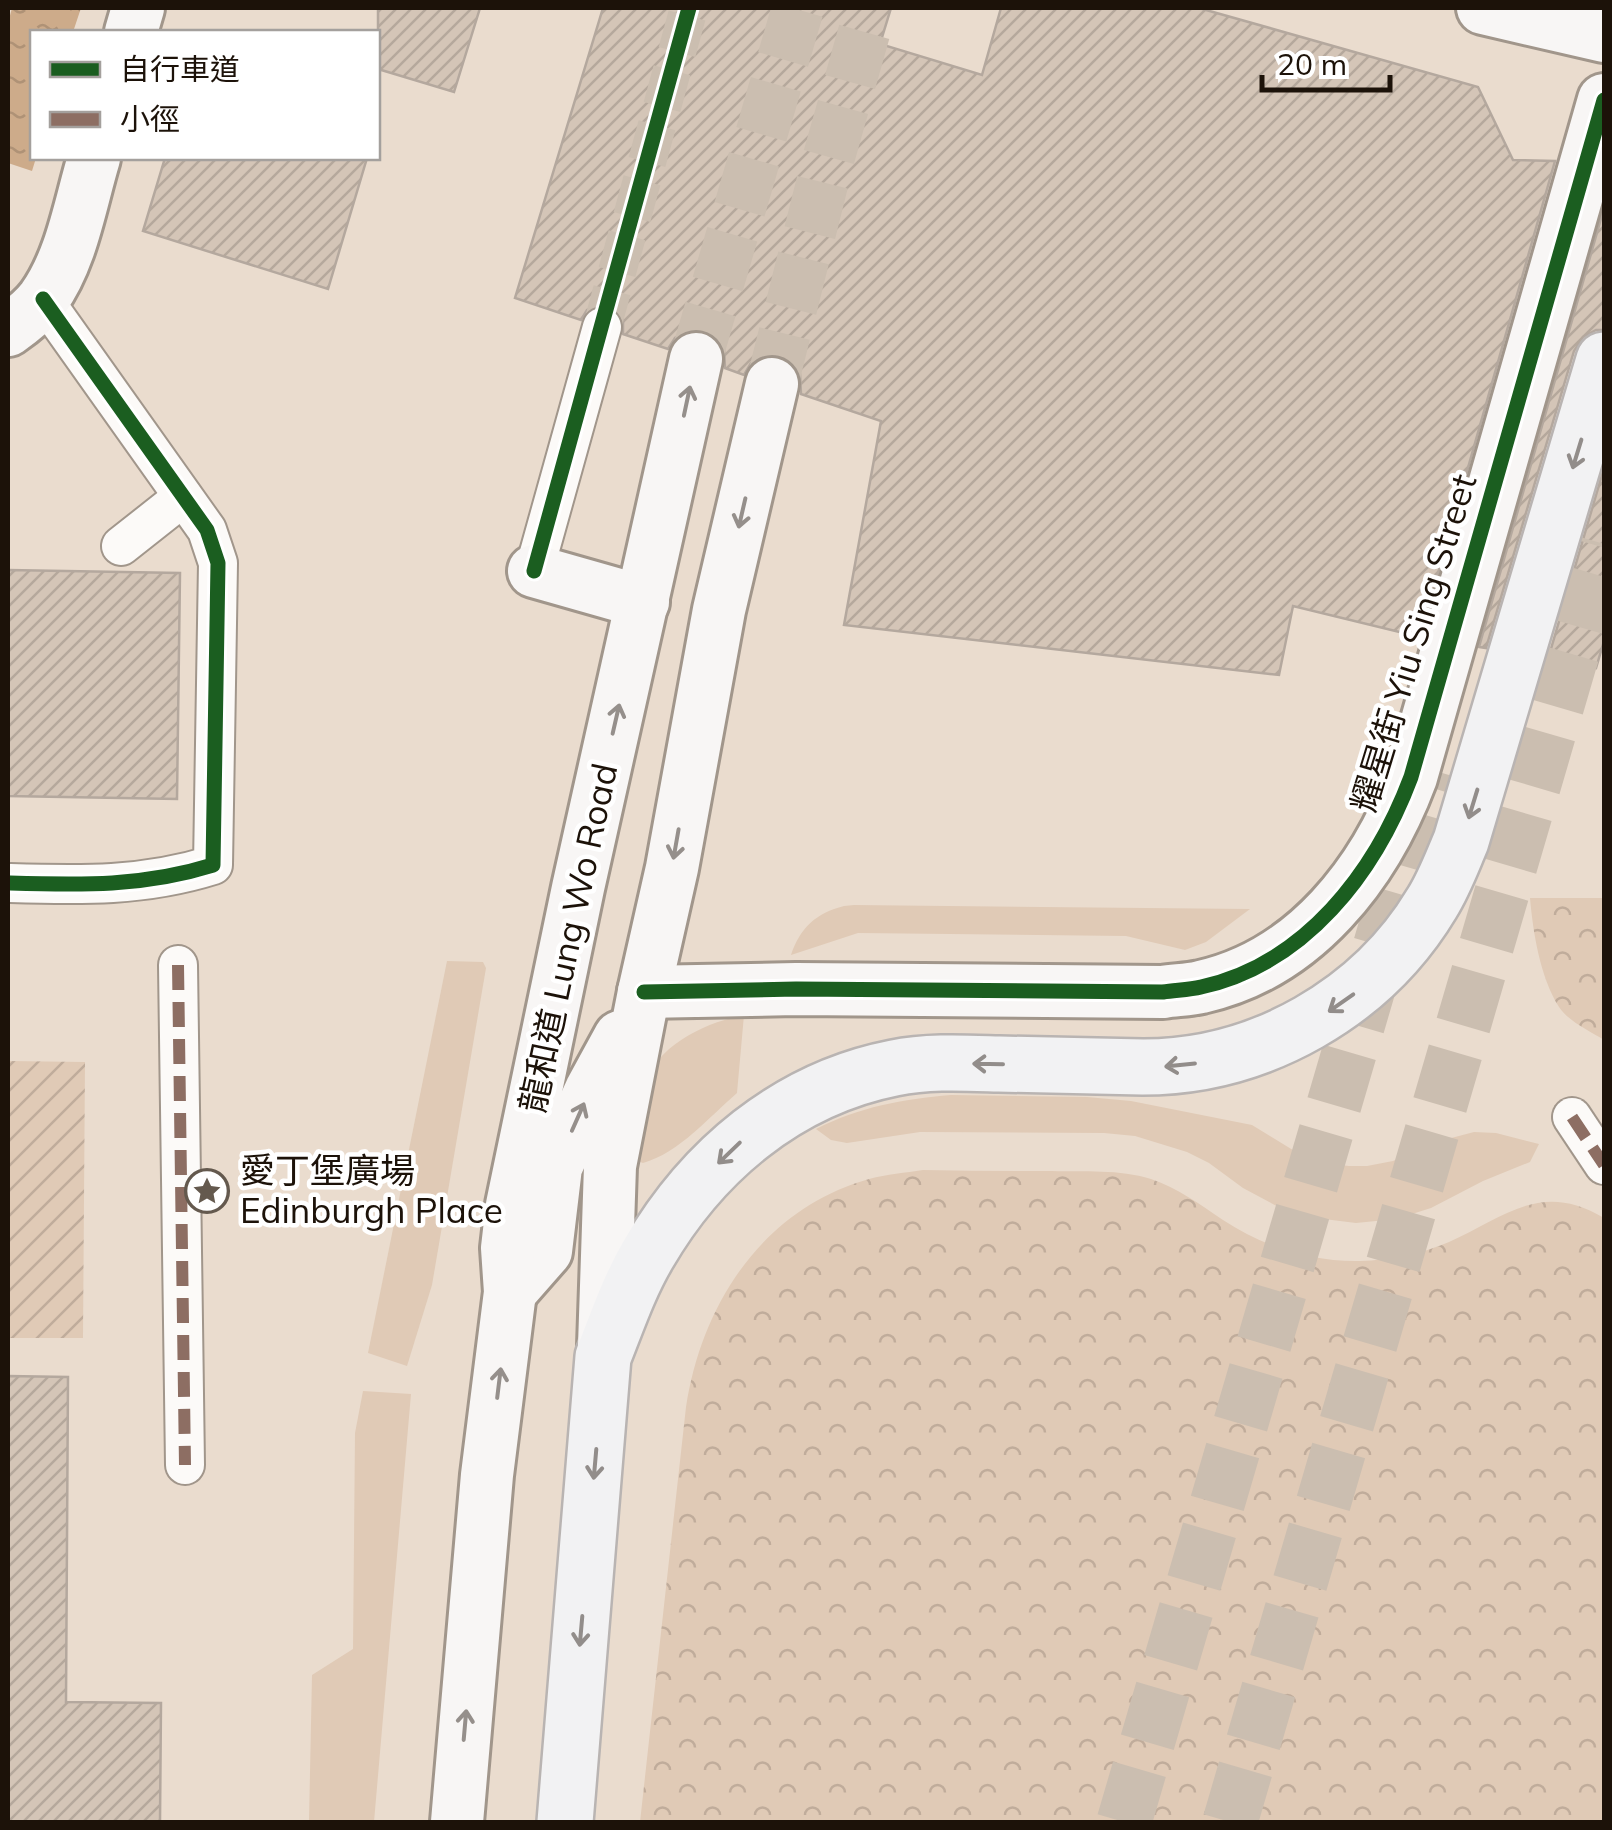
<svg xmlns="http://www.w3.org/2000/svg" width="1612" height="1830" font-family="Mulish,'Noto Sans TC',sans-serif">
<defs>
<pattern id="park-crowns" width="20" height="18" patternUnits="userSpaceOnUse" patternTransform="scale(2.5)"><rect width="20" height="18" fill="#e0cab6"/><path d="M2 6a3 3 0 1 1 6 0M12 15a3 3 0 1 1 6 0" fill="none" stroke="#c0ac9b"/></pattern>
<pattern id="garden-furrows" width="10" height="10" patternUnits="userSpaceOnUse" patternTransform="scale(2.5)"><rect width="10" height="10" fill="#e0cab6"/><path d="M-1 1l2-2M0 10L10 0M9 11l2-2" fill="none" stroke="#c0ac9b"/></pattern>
<pattern id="water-ripples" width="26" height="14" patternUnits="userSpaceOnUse" patternTransform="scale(2.5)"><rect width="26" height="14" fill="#cdab8a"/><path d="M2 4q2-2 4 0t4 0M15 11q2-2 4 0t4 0" fill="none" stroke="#af9276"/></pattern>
<pattern id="building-hatch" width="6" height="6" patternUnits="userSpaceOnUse" patternTransform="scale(2.5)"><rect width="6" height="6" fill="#d4c5b7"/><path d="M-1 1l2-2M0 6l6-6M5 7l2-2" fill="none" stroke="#b5a89c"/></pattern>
</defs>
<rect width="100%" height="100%" fill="#eadcce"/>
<g fill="#e0cab6">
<path d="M844,906L854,905L1250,909L1206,942L1185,950L1126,936L858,933L791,955C800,928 816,913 844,906Z"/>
<path d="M447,961L483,962L486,968L432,1285L407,1366L368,1353Z"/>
<path d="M744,1015L737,1093C709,1117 679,1153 643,1163L632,1159C636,1137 636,1108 643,1087C657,1045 704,1023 744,1015Z"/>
<path d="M951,1095L1087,1097L1131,1101L1252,1125L1301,1155L1331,1164L1349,1166H1367L1393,1161L1440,1141L1474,1132L1496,1133L1539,1144L1530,1162L1483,1181L1431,1208L1396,1219L1356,1223L1308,1217L1284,1210L1243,1188L1209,1163L1187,1152L1135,1136L1104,1133L920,1132L847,1143L831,1140L816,1129C859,1107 903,1099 951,1095Z"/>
<path d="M363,1391L411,1394L374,1822H309L312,1675L353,1649L355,1433Z"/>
</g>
<g fill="url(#park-crowns)">
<path d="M1530,898H1604V1040C1590,1031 1569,1022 1559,1007C1540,977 1533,932 1530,898Z"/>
<path d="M923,1170C966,1171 1009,1171 1052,1171C1085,1172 1119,1169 1151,1179C1178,1188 1199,1204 1223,1220C1264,1247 1311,1262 1360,1261C1390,1260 1421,1254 1449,1242C1505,1217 1541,1180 1604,1218V1822H640L686,1407C702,1303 763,1209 869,1179C887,1174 905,1173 923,1170Z"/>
</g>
<path fill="url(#garden-furrows)" d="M8,1061L85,1062L83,1338H8Z"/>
<path fill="url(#water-ripples)" d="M12,8H81L73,32H32V158H36L32,171L8,163V23Z"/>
<g fill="url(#building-hatch)" stroke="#b4a89e" stroke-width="2.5">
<path d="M378,8H480L454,92L378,69Z"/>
<path d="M603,8H891L880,44L982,75L1001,8H1199L1478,87L1513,160L1555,161L1420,637L1293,606L1279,675L844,625L881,421L801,394L800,374L792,362L780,355L762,356L751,363L744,375L725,368L724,349L717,338L703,330L686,331L675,338L668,349L623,334V320L619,312L609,306H595L587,310L581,320L515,298Z"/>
<path d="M165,158H367L328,289L143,231Z"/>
<path d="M1604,208V330H1596L1583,337L1574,351L1486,648L1479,647Z"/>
<path d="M1604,468V641L1596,668L1548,659Z"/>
<path d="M8,570L180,573L177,799L8,796Z"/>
<path d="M8,1376L68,1377L66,1702L161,1703L160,1822H8Z"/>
</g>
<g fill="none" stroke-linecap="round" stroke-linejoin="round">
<path stroke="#cbbeb0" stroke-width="38" stroke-dasharray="38 19" stroke-linecap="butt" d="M602,327L689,8"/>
<g stroke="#cbbeb0" stroke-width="52" stroke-dasharray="52 26" stroke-linecap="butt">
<path d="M696,359L798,8"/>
<path d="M772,384L828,160L871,8"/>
</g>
<g stroke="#cbbeb0" stroke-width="55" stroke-dasharray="55 28" stroke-linecap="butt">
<path d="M1124,1822L1432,770"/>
<path d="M1230,1822L1604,544"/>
</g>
<g stroke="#a1968b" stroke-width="42">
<g id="street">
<path d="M121,546L183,497"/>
<path d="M534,571L602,327"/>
<path d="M8,883C80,885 143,887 213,865L218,563L207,530L43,299"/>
<path d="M178,965L185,1465"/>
<path d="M1572,1117L1604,1165"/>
</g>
</g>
<g stroke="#a1968b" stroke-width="58">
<g id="secondary">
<path d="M1483,8L1604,36"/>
<path d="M131,32L138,8"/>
<path d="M8,330C21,321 33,312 43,299C72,259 80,204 94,158"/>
<path d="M534,571L643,602"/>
<path d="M644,992L796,989L1163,992C1175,990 1189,990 1201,987C1305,964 1375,873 1411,777L1604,100"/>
<path d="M510,1292L546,1251L556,1167L591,1090L620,1037"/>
<path d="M604,1346L610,1166L644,992L672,868L719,610L772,384"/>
<path d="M457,1822L487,1475L510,1292L507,1248L512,1205L578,888L696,359"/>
</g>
</g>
<g stroke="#b9b4b2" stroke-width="60">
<path id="primary" d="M565,1822L603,1357C617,1322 629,1286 648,1254C702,1161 787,1089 894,1068C929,1061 964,1063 999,1064C1047,1065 1095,1066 1143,1067C1260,1067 1372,1003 1432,903C1444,884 1452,862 1461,841L1604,360"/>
</g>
<use href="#street" stroke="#fcfaf8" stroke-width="38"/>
<use href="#secondary" stroke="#f8f6f5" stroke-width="52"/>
<use href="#primary" stroke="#f2f2f3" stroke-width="55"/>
<g stroke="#8d6e63" stroke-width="12" stroke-dasharray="25 12" stroke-linecap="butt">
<path d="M178,965L185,1465"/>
<path d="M1572,1117L1604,1165"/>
</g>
<g stroke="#fff" stroke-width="21">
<g id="cycleway">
<path d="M534,571L689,8"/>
<path d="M8,883C80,885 143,887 213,865L218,563L207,530L43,299"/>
<path d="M644,992L796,989L1163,992C1175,990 1189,990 1201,987C1305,964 1375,873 1411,777L1604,100"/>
</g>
</g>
<use href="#cycleway" stroke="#1b5e20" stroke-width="15"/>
</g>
<defs><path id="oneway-shaft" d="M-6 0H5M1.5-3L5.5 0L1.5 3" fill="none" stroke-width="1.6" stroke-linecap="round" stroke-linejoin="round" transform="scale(2.5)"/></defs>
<g stroke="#958f8b">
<use href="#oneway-shaft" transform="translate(687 401) rotate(-78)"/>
<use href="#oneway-shaft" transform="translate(742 513) rotate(103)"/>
<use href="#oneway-shaft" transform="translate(616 719) rotate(-77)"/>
<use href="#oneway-shaft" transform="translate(676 844) rotate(100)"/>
<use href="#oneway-shaft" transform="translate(578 1117) rotate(-66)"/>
<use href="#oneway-shaft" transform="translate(499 1383) rotate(-83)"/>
<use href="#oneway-shaft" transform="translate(465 1725) rotate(-85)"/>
</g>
<g stroke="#928d8a">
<use href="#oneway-shaft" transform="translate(1577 454) rotate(107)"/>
<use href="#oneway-shaft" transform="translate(1473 804) rotate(107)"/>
<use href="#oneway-shaft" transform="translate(1341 1003) rotate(145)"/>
<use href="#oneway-shaft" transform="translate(988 1064) rotate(-179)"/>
<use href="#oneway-shaft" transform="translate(1180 1065) rotate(174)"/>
<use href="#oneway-shaft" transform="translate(729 1153) rotate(136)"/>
<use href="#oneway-shaft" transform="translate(595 1464) rotate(95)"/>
<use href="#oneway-shaft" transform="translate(581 1631) rotate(95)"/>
</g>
<defs>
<g id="sight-ring" transform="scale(2.25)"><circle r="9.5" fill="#fff" stroke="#64594e" stroke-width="1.5"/><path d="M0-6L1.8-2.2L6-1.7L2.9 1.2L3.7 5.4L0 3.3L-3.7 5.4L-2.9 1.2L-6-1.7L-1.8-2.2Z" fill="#64594e"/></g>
</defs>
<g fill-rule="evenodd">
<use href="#sight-ring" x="207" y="1191"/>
</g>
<g text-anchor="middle" stroke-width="9" stroke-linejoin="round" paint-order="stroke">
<g font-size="35" fill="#1c1209" stroke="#fff">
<text transform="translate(1414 643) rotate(-73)" y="12">耀星街 Yiu Sing Street</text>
<text transform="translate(569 938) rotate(-78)" y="12">龍和道 Lung Wo Road</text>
</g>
<g font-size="35" fill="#1c1209" stroke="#fff" text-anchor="start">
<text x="240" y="1183">愛丁堡廣場<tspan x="240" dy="40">Edinburgh Place</tspan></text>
</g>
</g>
<rect width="1612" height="1830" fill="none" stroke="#1c1209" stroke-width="20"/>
<rect x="30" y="30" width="350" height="130" fill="#ffffff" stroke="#a4a09d" stroke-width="2.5"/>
<rect x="50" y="62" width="50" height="15" fill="#1b5e20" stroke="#a4a09d" stroke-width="2.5"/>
<text x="120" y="80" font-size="30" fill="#1c1209">自行車道</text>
<rect x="50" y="112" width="50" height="15" fill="#8d6e63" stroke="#a4a09d" stroke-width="2.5"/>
<text x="120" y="130" font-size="30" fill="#1c1209">小徑</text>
<path d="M1262 75v15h128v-15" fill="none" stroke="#1c1209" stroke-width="5"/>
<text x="1277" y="75" font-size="30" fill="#1c1209" stroke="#ffffff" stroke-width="8" paint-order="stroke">20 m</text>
</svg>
